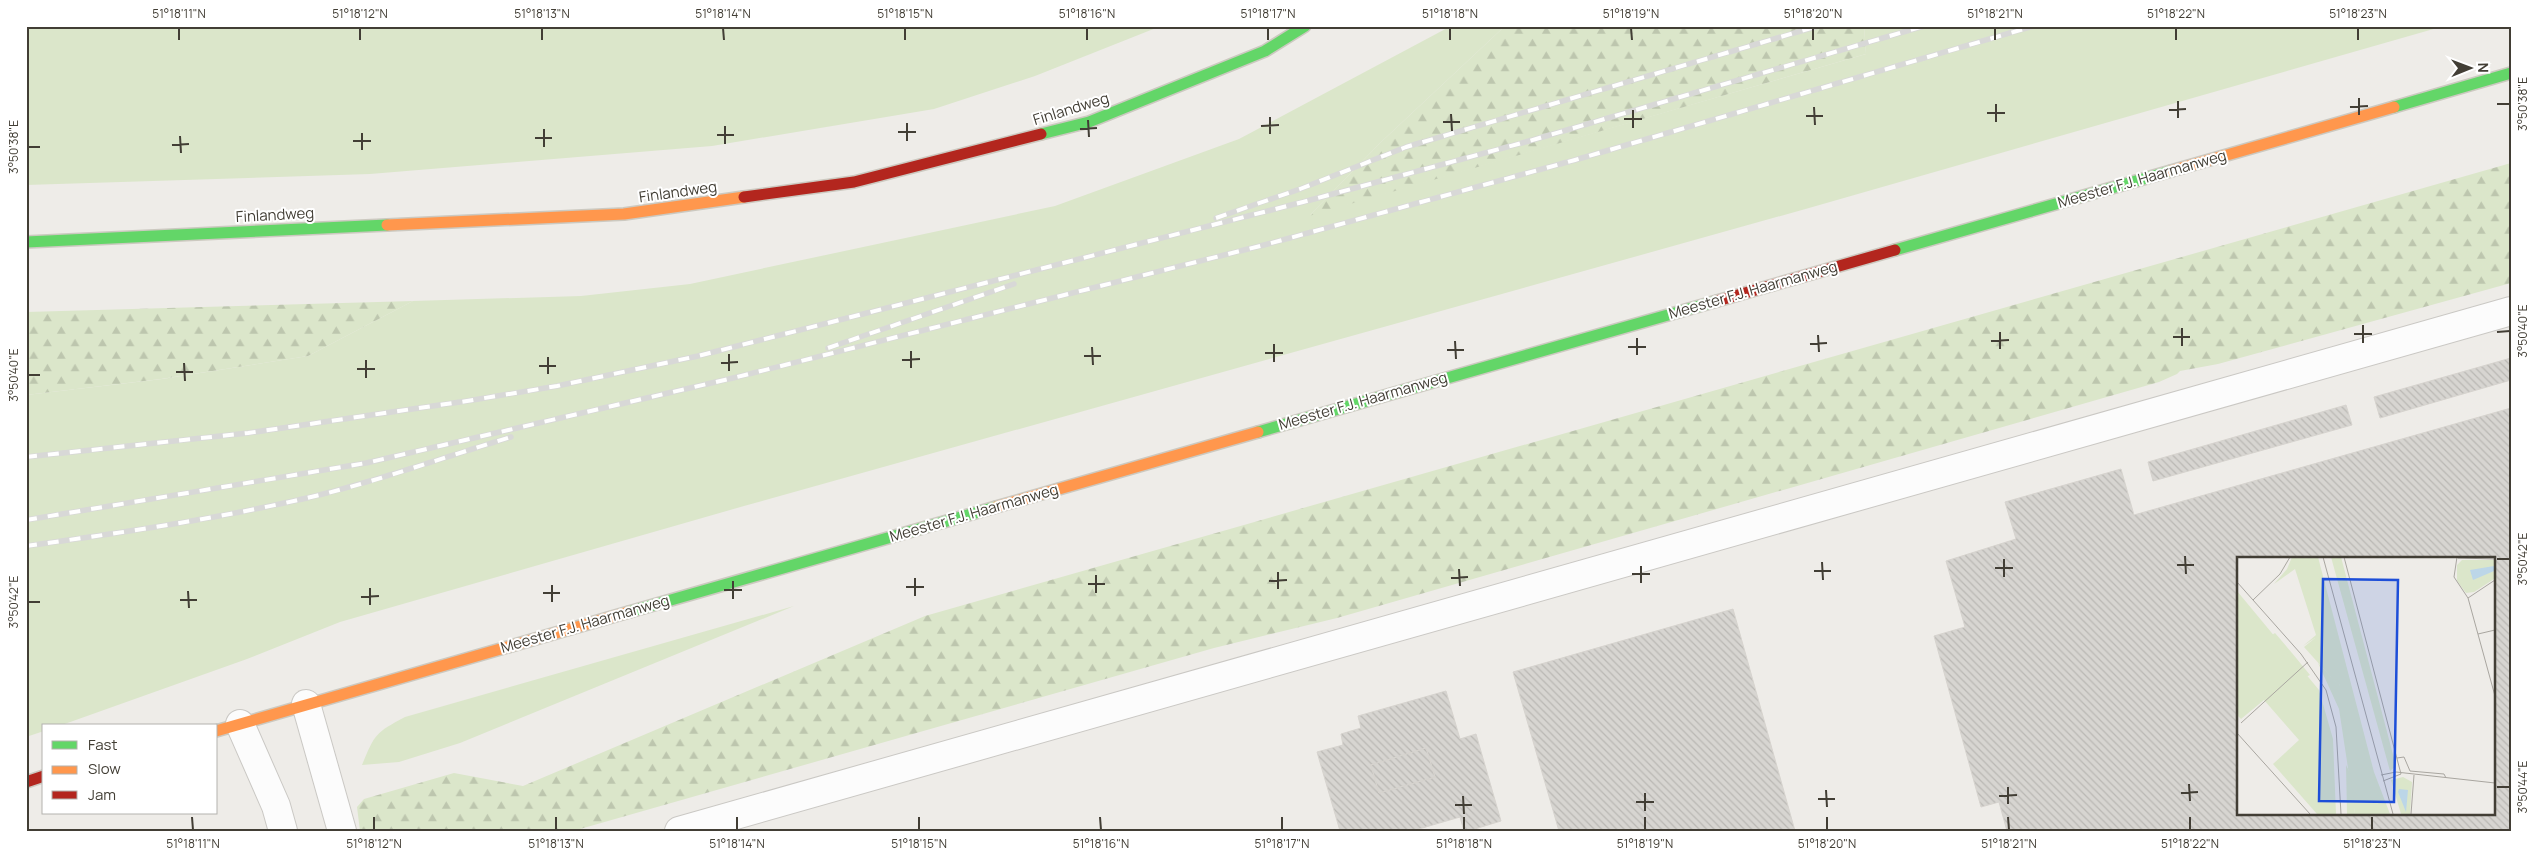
<svg xmlns="http://www.w3.org/2000/svg" width="2537" height="857" font-family="Manrope,sans-serif">
<defs>
<pattern id="forest-firs" width="22" height="20" patternUnits="userSpaceOnUse" patternTransform="scale(1.25)"><rect width="22" height="20" fill="#dbe6ca"/><path d="M5 1l3.5 6h-7zM16 11l3.5 6h-7z" fill="#bdc6ae"/></pattern>
<pattern id="building-back-hatch" width="6" height="6" patternUnits="userSpaceOnUse" patternTransform="scale(1.25)"><rect width="6" height="6" fill="#d7d5d1"/><path d="M-1 5l2 2M0 0l6 6M5-1l2 2" fill="none" stroke="#bab8b4"/></pattern>
</defs>
<rect width="100%" height="100%" fill="#eeece8"/>
<g fill="#dbe6ca">
<path d="M26,26H1161L1035,76L934,109L712,146L370,174L26,185Z"/>
<path d="M1451,26H1505L1380,143L1310,215L1866,54L1864,26H2444L1809,208L744,506L340,622L247,659L59,726H44V731L26,737V395L162,379L308,356L413,301L581,296L690,284L1055,206L1239,139Z"/>
<path d="M794,606L460,743L399,762L362,765C375,734 375,733 405,717Z"/>
</g>
<g fill="url(#forest-firs)">
<path d="M1505,26H1864L1866,54L1309,216L1380,143Z"/>
<path d="M2511,163V283L2218,364L2180,371L2177,374L2159,382L1337,618L1214,648L573,831H360L357,807L364,799L454,773L523,786L925,616Z"/>
<path d="M413,301L308,356L161,379L26,395V312Z"/>
</g>
<g fill="url(#building-back-hatch)" stroke="#d6d3ce" fill-rule="evenodd">
<path d="M2511,358V380L2380,418L2374,397Z"/>
<path d="M2346,405L2352,425L2153,481L2148,462Z"/>
<path d="M2511,408V831H2007L1999,802L1981,807L1934,636L1965,627L1946,561L2016,539L2005,502L2121,469L2134,515ZM2238,558H2493V813H2238Z"/>
<path d="M1733,609L1795,831H1559L1513,672Z"/>
<path d="M1446,691L1460,739L1476,734L1501,821L1468,831H1464L1460,817L1412,831H1340L1317,752L1343,745L1341,734L1361,728L1358,716ZM1426,748L1435,777L1379,793L1371,765Z"/>
<path d="M1426,748L1435,777L1379,793L1371,765Z"/>
</g>
<g fill="none" stroke-linecap="round" stroke-linejoin="round">
<g stroke="#cac8c4" stroke-width="30">
<g id="street">
<path d="M306,704L342,831"/>
<path d="M240,724L276,806L283,831"/>
<path d="M679,831L2511,311"/>
</g>
</g>
<g stroke="#ccc9c0" stroke-width="14">
<g id="fast">
<path d="M2394,107L2511,73"/>
<path d="M1041,134L1089,122L1265,51L1305,26"/>
<path d="M26,242L387,225"/>
<path d="M1895,250L2171,171"/>
<path d="M1258,432L1717,301"/>
<path d="M629,612L996,507"/>
</g>
</g>
<g stroke="#ccc9c0" stroke-width="14">
<g id="slow">
<path d="M2171,171L2394,107"/>
<path d="M387,225L624,214L744,197"/>
<path d="M996,507L1258,432"/>
<path d="M216,731L629,612"/>
</g>
</g>
<g stroke="#ccc9c0" stroke-width="14">
<g id="jam">
<path d="M744,197L854,182L1041,134"/>
<path d="M1717,301L1895,250"/>
<path d="M26,782L44,776"/>
</g>
</g>
<use href="#street" stroke="#fcfcfc" stroke-width="28"/>
<use href="#fast" stroke="#63d668" stroke-width="11"/>
<use href="#slow" stroke="#ff974d" stroke-width="11"/>
<use href="#jam" stroke="#b3261e" stroke-width="11"/>
<g stroke="#d8d8d7" stroke-width="5.5">
<g id="rail">
<path d="M1216,218L1300,189L1406,147L1818,26"/>
<path d="M828,348L1014,284"/>
<path d="M26,457L248,433L467,401L557,386L698,356L1303,202L1529,141L1924,26"/>
<path d="M26,520L366,463L733,378L1264,245L1575,160L2034,26"/>
<path d="M26,546C120,533 215,519 307,498C376,482 444,457 511,437"/>
</g>
</g>
<use href="#rail" stroke="#fff" stroke-width="4" stroke-dasharray="11" stroke-linecap="butt"/>
</g>
<path fill="none" stroke="#423e35" stroke-width="2" d="M179,28V40M360,28V40M542,28V40M723,28L724,40M905,28V40M1087,28V40M1268,28V40M1450,28V40M1631,28L1632,40M1813,28V40M1995,28V40M2176,28V40M2358,28V40M2359,98V115M2178,101V118M1996,104V122M2497,104H2510M1814,107L1815,125M2350,107L2368,106M1633,110V128M2169,110L2186,109M1987,113H2005M1451,114L1452,131M1806,116H1823M1270,117V134M1624,119H1642M1088,120L1089,137M1443,122H1460M907,123V141M725,126V144M1261,126L1279,125M544,129V147M1080,129L1097,128M898,132H916M362,133V150M717,135H734M180,136L181,153M535,138H552M353,141H371M172,145L189,144M28,147H40M2363,325V343M2182,328V346M2000,332V349M2497,332L2510,331M2354,334H2372M1818,335L1819,352M2173,337H2190M1637,338V355M1455,341L1456,359M1991,341L2009,340M1274,344V362M1810,344L1827,343M1092,347L1093,365M1628,347H1646M1447,350H1464M911,351V368M1265,353H1283M729,354V371M1084,356H1101M548,357V374M366,360V378M902,360L920,359M184,363L185,381M721,363L738,362M539,366H556M357,369H375M176,372H193M28,375H40M2185,556L2186,574M2004,559V577M2497,559H2510M1822,562L1823,580M2177,565H2194M1641,566V583M1995,568H2013M1459,569L1460,586M1814,571H1831M1278,572V589M1632,574H1650M1096,575V593M915,578V596M1451,578L1468,577M733,581V599M1269,581L1287,580M1088,584H1105M552,585V602M906,587H924M370,588V605M724,590H742M188,591L189,608M543,593H560M361,597L379,596M180,600H197M28,602H40M2189,784L2190,801M2008,787V804M2497,787H2510M1826,790L1827,807M1645,793V811M2181,793L2198,792M1463,796L1464,814M1999,796L2017,795M1818,799H1835M1636,802H1654M1455,805H1472M192,817L193,830M374,817V830M556,817V830M737,817V830M919,817V830M1100,817L1101,830M1282,817V830M1464,817V830M1645,817V830M1827,817V830M2008,817L2009,830M2190,817V830M2372,817V830"/>
<g text-anchor="middle" stroke-width="4" stroke-linejoin="round" paint-order="stroke">
<g font-size="15" fill="#423e35" stroke="#fff">
<text transform="translate(1071 109) rotate(-17)" y="5">Finlandweg</text>
<text transform="translate(2142 179) rotate(-16)" y="5">Meester F.J. Haarmanweg</text>
<text transform="translate(678 192) rotate(-8)" y="5">Finlandweg</text>
<text transform="translate(275 215) rotate(-3)" y="5">Finlandweg</text>
<text transform="translate(1753 290) rotate(-16)" y="5">Meester F.J. Haarmanweg</text>
<text transform="translate(1363 401) rotate(-16)" y="5">Meester F.J. Haarmanweg</text>
<text transform="translate(974 513) rotate(-16)" y="5">Meester F.J. Haarmanweg</text>
<text transform="translate(585 624) rotate(-16)" y="5">Meester F.J. Haarmanweg</text>
</g>
</g>
<g transform="translate(2237 557)">
<rect width="258" height="258" fill="#eeece8"/>
<path d="M55,0H81L137,215L153,257H118L102,152L81,106L103,129L78,81L66,89L79,78L58,12L37,27L50,12ZM225,3H257V9L246,13L247,17L257,14V22L237,35L229,36L220,24V8ZM0,34L82,133L96,182L99,257H80L36,207L62,183L27,143L4,162L0,158ZM166,220L175,225L173,257H164L154,223Z" fill="#dbe6ca"/>
<path d="M94,0H104L159,209L153,214ZM38,76L55,96L73,118L69,120L35,78ZM78,81H90L103,130L67,90ZM109,208L114,218L118,257H110Z" fill="#dbe6ca"/>
<path d="M257,9V14L236,23L233,13ZM162,232L171,233L169,255L161,235Z" fill="#bcd6e8"/>
<path fill="none" stroke="#a9a6a0" stroke-width="1" d="M86,0L156,257M107,0L164,217M220,0L217,20L231,41L258,139M221,1L258,2M0,25L64,97L89,133L99,170L104,257M231,41L258,23M16,43L43,17L53,0M241,77L258,73M4,166L71,105M0,176L73,257M160,201L167,200L173,214L207,217L209,221M144,218L159,215L258,226M146,224L164,217M174,257L177,218"/>
<path fill="#1d4ed8" fill-opacity="0.15" stroke="#1d4ed8" stroke-width="2.5" d="M86,22L161,23L157,245L82,244Z"/>
<rect width="258" height="258" fill="none" stroke="#423e35" stroke-width="2.5"/>
</g>
<rect width="2537" height="857" fill="none" stroke="#ffffff" stroke-width="55"/>
<rect x="42" y="724" width="175" height="90" fill="#ffffff" stroke="#b3b2ae"/>
<rect x="52" y="741" width="25" height="8" fill="#63d668" stroke="#b3b2ae"/>
<text x="88" y="750" font-size="15" fill="#423e35">Fast</text>
<rect x="52" y="766" width="25" height="8" fill="#ff974d" stroke="#b3b2ae"/>
<text x="88" y="774" font-size="15" fill="#423e35">Slow</text>
<rect x="52" y="791" width="25" height="8" fill="#b3261e" stroke="#b3b2ae"/>
<text x="88" y="800" font-size="15" fill="#423e35">Jam</text>
<g transform="translate(2470 68) rotate(89)" stroke="#ffffff" stroke-width="4" paint-order="stroke">
<path d="M0-4L9 19L0 12L-9 19Z" fill="#423e35"/>
<text y="-8" font-size="14" font-weight="bold" text-anchor="middle" fill="#423e35">N</text>
</g>
<rect x="28" y="28" width="2482" height="802" fill="none" stroke="#423e35" stroke-width="2"/>
<g font-size="12" text-anchor="middle" fill="#423e35">
<text x="179" y="18">51°18'11"N</text>
<text x="360" y="18">51°18'12"N</text>
<text x="542" y="18">51°18'13"N</text>
<text x="723" y="18">51°18'14"N</text>
<text x="905" y="18">51°18'15"N</text>
<text x="1087" y="18">51°18'16"N</text>
<text x="1268" y="18">51°18'17"N</text>
<text x="1450" y="18">51°18'18"N</text>
<text x="1631" y="18">51°18'19"N</text>
<text x="1813" y="18">51°18'20"N</text>
<text x="1995" y="18">51°18'21"N</text>
<text x="2176" y="18">51°18'22"N</text>
<text x="2358" y="18">51°18'23"N</text>
<text transform="translate(2523 104) rotate(-90)" y="4">3°50'38"E</text>
<text transform="translate(14 147) rotate(-90)" y="4">3°50'38"E</text>
<text transform="translate(2523 331) rotate(-90)" y="4">3°50'40"E</text>
<text transform="translate(14 375) rotate(-90)" y="4">3°50'40"E</text>
<text transform="translate(2523 559) rotate(-90)" y="4">3°50'42"E</text>
<text transform="translate(14 602) rotate(-90)" y="4">3°50'42"E</text>
<text transform="translate(2523 787) rotate(-90)" y="4">3°50'44"E</text>
<text x="193" y="848">51°18'11"N</text>
<text x="374" y="848">51°18'12"N</text>
<text x="556" y="848">51°18'13"N</text>
<text x="737" y="848">51°18'14"N</text>
<text x="919" y="848">51°18'15"N</text>
<text x="1101" y="848">51°18'16"N</text>
<text x="1282" y="848">51°18'17"N</text>
<text x="1464" y="848">51°18'18"N</text>
<text x="1645" y="848">51°18'19"N</text>
<text x="1827" y="848">51°18'20"N</text>
<text x="2009" y="848">51°18'21"N</text>
<text x="2190" y="848">51°18'22"N</text>
<text x="2372" y="848">51°18'23"N</text>
</g>
</svg>
